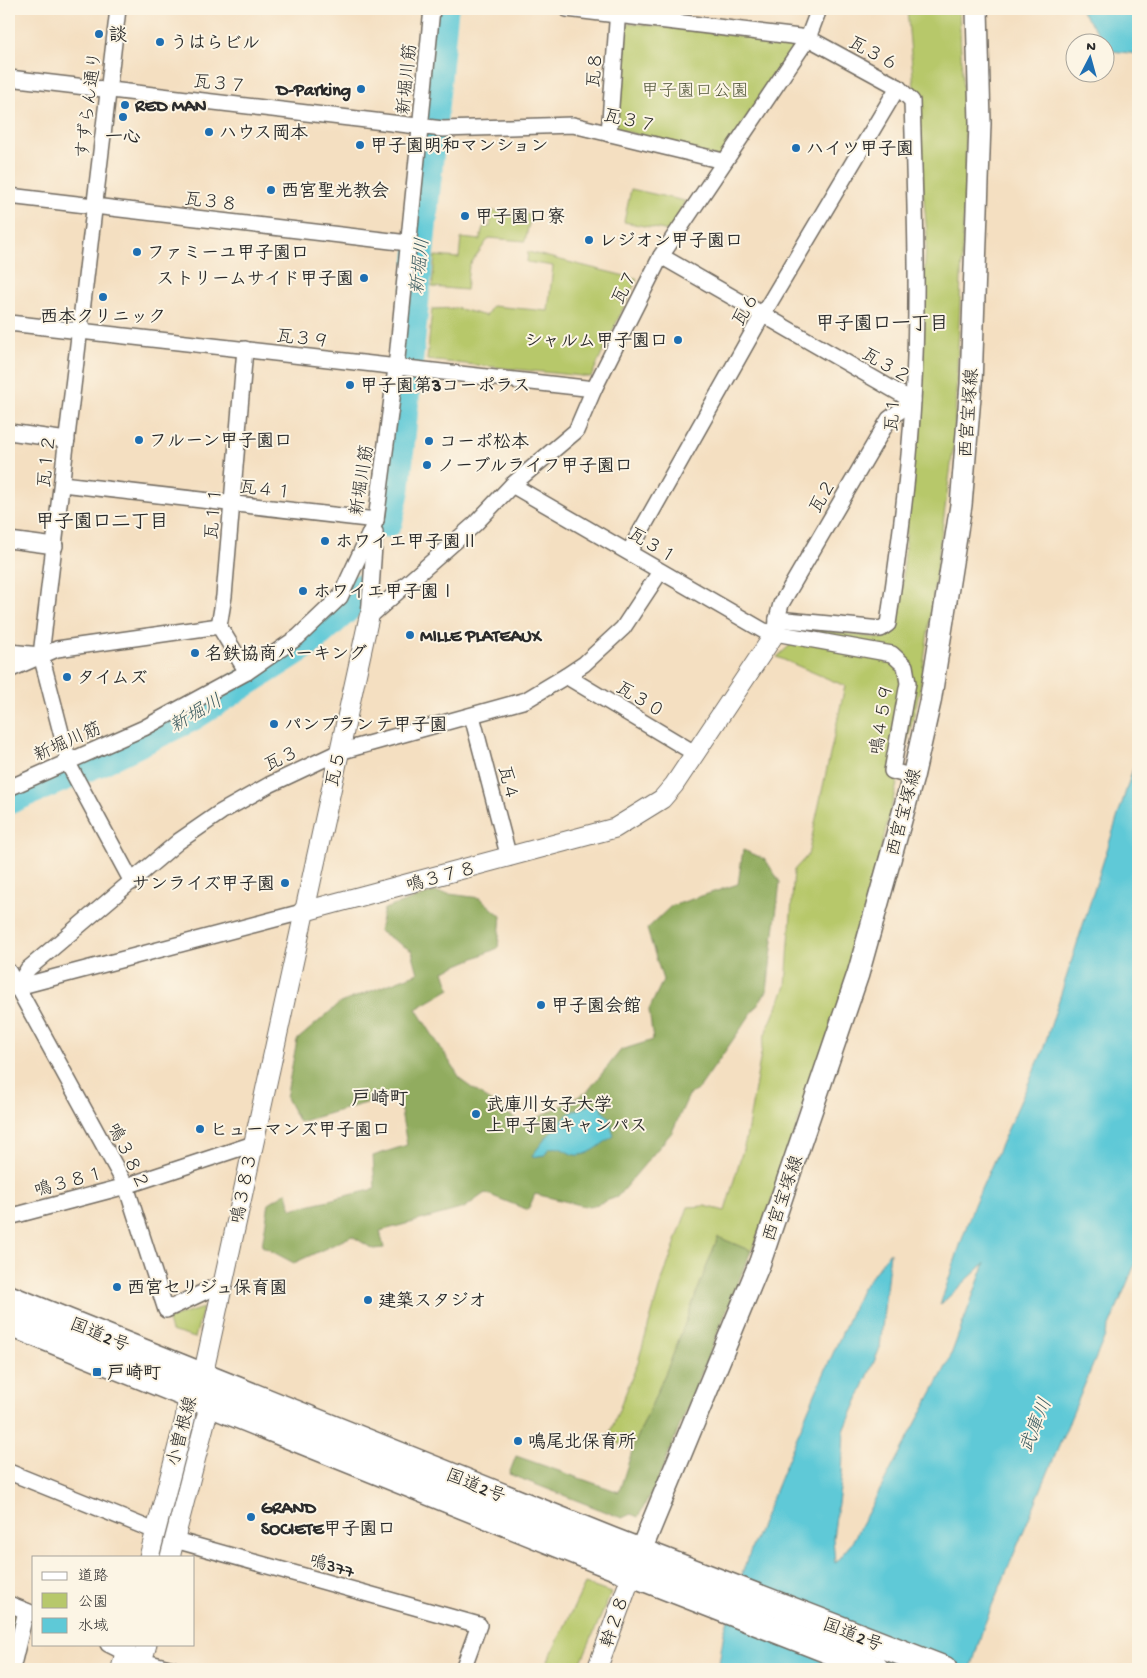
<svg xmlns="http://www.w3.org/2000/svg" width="1147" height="1678" font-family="'Gochi Hand','Klee One',sans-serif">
<rect width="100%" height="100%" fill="#fcf5e5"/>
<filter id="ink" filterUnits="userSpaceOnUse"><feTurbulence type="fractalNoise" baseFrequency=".02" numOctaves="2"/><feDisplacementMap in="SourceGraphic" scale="10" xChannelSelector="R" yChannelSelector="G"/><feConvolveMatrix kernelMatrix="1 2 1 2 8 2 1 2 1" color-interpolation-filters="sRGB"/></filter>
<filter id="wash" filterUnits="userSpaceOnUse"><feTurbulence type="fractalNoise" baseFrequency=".0096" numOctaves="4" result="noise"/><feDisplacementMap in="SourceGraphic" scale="20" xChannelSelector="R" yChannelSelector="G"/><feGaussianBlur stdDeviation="1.12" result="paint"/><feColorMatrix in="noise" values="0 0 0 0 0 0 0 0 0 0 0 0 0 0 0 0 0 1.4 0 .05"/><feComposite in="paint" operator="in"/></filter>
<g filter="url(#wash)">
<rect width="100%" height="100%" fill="#f4dfc1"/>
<g fill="#b7c86b" stroke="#717a4b">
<path d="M907,9H959L966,160L954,443L920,690L853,963L764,1221L751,1251L718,1237L671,1360L633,1448L607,1440L638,1362L659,1289L688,1207L705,1206L725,1211L746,1139L764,1037L786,986L794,870L808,855L845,686L777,657L809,628L884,639L901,606L927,234Z"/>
<path d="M630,23L791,42L794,46L720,158L621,130L614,123L622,29Z"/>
<path d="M631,189L685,201L669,231L624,222Z"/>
<path d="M492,211L531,215L525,241L489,238L469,266L466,290L432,287L435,256L459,258L461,238L480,240L483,227H490Z"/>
<path d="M528,252L637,279L591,377L427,360L432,309L456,308L486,316L492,306L548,311L553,266L527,262Z"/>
<path d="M203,1308L195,1338L171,1331L167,1319Z"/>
<path d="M585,1584L611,1593L578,1669H544Z"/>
<path d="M9,1613L15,1616L18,1621L9,1655Z"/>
</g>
<g fill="#91ac5f" stroke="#5e6c45">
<path d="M743,850L765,859L780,882L767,991L698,1090L689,1095L672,1132L617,1197L589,1207L535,1194L528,1210L485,1193L464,1208L380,1231L384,1248L373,1249L352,1236L294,1263L262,1246L269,1203L287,1192L291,1209L375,1189L373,1156L407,1145L398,1094L299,1122L286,1098L297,1040L340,1003L418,973L412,951L379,931L384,909L434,892L480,898L501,916L498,948L444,971L450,989L416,1009L462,1081L524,1125L587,1092L621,1050L653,1040L649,1010L663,980L647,929L671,906L738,884Z"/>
<path d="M718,1237L751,1251L655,1487L638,1517L631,1514L622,1518L509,1474L516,1456L619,1492L633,1448L671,1360Z"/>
</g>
<g fill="#5ec9d7" stroke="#447a81">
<path d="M1080,9H1138V54L1112,51Z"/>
<path d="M1138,753V1257L983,1628L971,1669H718L724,1632L746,1562L808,1410L861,1290L890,1252L880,1348L844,1431L842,1475L833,1538L835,1563L851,1544L948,1363L985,1263L940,1305L973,1207L1042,1053Z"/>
<path d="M592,1104L602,1106L603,1112L612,1119L611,1127L614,1136C603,1142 593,1154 580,1155C567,1157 563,1143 548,1149L545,1155L532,1157C534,1151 564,1116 570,1113C577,1109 585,1107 592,1104Z"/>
</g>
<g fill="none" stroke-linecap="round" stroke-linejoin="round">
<g stroke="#5ec9d7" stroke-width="29">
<path d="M388,523L396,488L444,9"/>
<path d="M9,800L97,763L190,718L308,643L347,608L357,589"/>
</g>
</g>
</g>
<g filter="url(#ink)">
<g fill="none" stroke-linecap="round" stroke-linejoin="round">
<g stroke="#716a60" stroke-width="18">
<g id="minor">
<path d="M118,9L41,655L70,767L132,882"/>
<path d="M567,9L808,38L898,87L912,101C915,201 919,301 913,401C909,475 899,550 888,624L881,629L777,619L776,632"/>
<path d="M9,78L443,129L573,125L723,161"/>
<path d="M609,134L618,9"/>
<path d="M9,196L408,243"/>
<path d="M661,256L913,401L889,419L781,604L777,619"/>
<path d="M9,323L594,389"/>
<path d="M245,349L224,596L219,626L247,672"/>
<path d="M9,432L67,440"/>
<path d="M62,484L376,520"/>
<path d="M512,485L764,631L892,654L905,666L908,683L892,771L913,777"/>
<path d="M9,540L55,546"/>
<path d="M629,552L763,314L898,87"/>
<path d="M369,617L475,524L512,485L576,431L594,389L661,256L808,38L819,9"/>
<path d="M369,617L375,532"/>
<path d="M9,652L40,655"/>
<path d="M9,670L57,649L219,626"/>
<path d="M566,676L696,754"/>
<path d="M472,716L509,858"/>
<path d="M9,788L144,728L247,672L298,637L340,597L376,520L396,368L432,9"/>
<path d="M9,972L126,1186L166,1310L223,1283"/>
<path d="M17,987L28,969L179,841L221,812L269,785L339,752L526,700L566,676L584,664L623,628L660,572"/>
<path d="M14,988L302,912"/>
<path d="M9,1217L126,1186L253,1144"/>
<path d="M9,1472L155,1531"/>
<path d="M175,1540L479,1625L463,1669"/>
<path d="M9,1604L34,1614"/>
<path d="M108,1644L142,1661L173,1669"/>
<path d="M12,1669L26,1611"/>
</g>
</g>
<g stroke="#716a60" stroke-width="21">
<g id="tertiary">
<path d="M302,912L615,828L662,799L674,785L776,632"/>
<path d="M149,1557L185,1419L188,1394L203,1375L369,617"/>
<path d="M170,1557L210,1403L208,1393"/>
<path d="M121,1669L127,1644"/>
<path d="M140,1669L147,1644"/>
<path d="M597,1669L632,1574"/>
</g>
</g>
<g stroke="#716a60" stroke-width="24">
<path id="secondary" d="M634,1567L760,1262L789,1176L858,974L913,777L930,702L961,505L971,384L980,123L977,9"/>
</g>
<g stroke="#716a60" stroke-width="28">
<g id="trunk">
<path d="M9,1298L611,1540L944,1669"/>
<path d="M9,1323L602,1562L876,1669"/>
</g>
</g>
<use href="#minor" stroke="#fff" stroke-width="15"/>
<use href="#tertiary" stroke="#fff" stroke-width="19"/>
<use href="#secondary" stroke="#fff" stroke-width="21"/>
<use href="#trunk" stroke="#fff" stroke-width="25"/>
</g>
</g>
<g fill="#1f6fb2" stroke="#fcf5e5" stroke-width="2">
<circle cx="99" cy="34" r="5"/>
<circle cx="160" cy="42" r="5"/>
<circle cx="361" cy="89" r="5"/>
<circle cx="125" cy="105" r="5"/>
<circle cx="123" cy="117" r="5"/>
<circle cx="209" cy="132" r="5"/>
<circle cx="360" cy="145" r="5"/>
<circle cx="796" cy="148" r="5"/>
<circle cx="271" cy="190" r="5"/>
<circle cx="465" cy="216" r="5"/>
<circle cx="589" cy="240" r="5"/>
<circle cx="137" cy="252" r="5"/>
<circle cx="364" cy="278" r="5"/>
<circle cx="103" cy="297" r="5"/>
<circle cx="678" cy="340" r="5"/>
<circle cx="350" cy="385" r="5"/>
<circle cx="139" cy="440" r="5"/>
<circle cx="429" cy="441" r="5"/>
<circle cx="427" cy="465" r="5"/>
<circle cx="325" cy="541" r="5"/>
<circle cx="303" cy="591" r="5"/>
<circle cx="410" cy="635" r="5"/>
<circle cx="195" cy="653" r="5"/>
<circle cx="67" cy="677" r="5"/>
<circle cx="274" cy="724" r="5"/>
<circle cx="285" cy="883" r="5"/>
<circle cx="541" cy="1005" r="5"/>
<circle cx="476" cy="1114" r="5"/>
<circle cx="200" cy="1129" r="5"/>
<circle cx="117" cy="1287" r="5"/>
<circle cx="368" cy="1300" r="5"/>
<rect x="92" y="1367" width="10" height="10" rx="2.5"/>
<circle cx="518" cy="1441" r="5"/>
<circle cx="251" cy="1517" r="5"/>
</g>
<g text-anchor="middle" stroke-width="4" stroke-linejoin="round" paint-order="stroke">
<g font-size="18" font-weight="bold" fill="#2b2b2b" stroke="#fcf5e5" text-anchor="start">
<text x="109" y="40">談</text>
<text x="170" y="48">うはらビル</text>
<text x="351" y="95" text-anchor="end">D-Parking</text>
<text x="135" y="111">RED MAN</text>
<text x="219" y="138">ハウス岡本</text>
<text x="123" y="142" text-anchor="middle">一心</text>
<text x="370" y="151">甲子園明和マンション</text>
<text x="806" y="154">ハイツ甲子園</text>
<text x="281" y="196">西宮聖光教会</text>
<text x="475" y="222">甲子園口寮</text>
<text x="599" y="246">レジオン甲子園口</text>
<text x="147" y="258">ファミーユ甲子園口</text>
<text x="354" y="284" text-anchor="end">ストリームサイド甲子園</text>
<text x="103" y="322" text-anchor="middle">西本クリニック</text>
<text x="668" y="346" text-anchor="end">シャルム甲子園口</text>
<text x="360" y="391">甲子園第3コーポラス</text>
<text x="149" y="446">フルーン甲子園口</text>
<text x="439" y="447">コーポ松本</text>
<text x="437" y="471">ノーブルライフ甲子園口</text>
<text x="335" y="547">ホワイエ甲子園Ⅱ</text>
<text x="313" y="597">ホワイエ甲子園Ⅰ</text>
<text x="420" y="641">MILLE PLATEAUX</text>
<text x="205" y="659">名鉄協商パーキング</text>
<text x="77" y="683">タイムズ</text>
<text x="284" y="730">パンプランテ甲子園</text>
<text x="275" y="889" text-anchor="end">サンライズ甲子園</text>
<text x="551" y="1011">甲子園会館</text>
<text x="486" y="1110">武庫川女子大学<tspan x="486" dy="21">上甲子園キャンパス</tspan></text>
<text x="210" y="1135">ヒューマンズ甲子園口</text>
<text x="127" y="1293">西宮セリジュ保育園</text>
<text x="378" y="1306">建築スタジオ</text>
<text x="107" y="1378">戸崎町</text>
<text x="528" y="1447">鳴尾北保育所</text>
<text x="261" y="1513">GRAND<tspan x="261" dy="21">SOCIETE甲子園口</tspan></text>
</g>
<g font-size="18" fill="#2b2b2b" stroke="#fcf5e5">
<text transform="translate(874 53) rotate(28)" y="6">瓦３６</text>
<text transform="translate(594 70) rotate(-85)" y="6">瓦８</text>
<text transform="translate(406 79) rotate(-84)" y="6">新堀川筋</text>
<text transform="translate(220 83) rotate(6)" y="6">瓦３７</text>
<text transform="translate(88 105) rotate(-83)" y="6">すずらん通り</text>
<text transform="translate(630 120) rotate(13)" y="6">瓦３７</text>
<text transform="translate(211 201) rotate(7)" y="6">瓦３８</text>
<text transform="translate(624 287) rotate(-63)" y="6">瓦７</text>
<text transform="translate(745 309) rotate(-60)" y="6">瓦６</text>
<text transform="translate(303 338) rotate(7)" y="6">瓦３９</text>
<text transform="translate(887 365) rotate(30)" y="6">瓦３２</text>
<text transform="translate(968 413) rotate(-86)" y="6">西宮宝塚線</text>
<text transform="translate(892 414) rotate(-85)" y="6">瓦１</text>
<text transform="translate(46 461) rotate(-84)" y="6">瓦１２</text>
<text transform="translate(361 480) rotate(-81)" y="6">新堀川筋</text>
<text transform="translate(266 489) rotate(7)" y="6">瓦４１</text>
<text transform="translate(822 496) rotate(-60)" y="6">瓦２</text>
<text transform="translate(213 513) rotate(-85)" y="6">瓦１１</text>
<text transform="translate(653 545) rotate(31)" y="6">瓦３１</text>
<text transform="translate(641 699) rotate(31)" y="6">瓦３０</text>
<text transform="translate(881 719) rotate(-81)" y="6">鳴４５９</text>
<text transform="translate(67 741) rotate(-24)" y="6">新堀川筋</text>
<text transform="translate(281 758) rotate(-26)" y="6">瓦３</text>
<text transform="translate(335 769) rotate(-77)" y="6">瓦５</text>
<text transform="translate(509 783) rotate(76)" y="6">瓦４</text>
<text transform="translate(903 812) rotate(-75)" y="6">西宮宝塚線</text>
<text transform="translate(441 876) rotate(-15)" y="6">鳴３７８</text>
<text transform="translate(129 1156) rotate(64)" y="6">鳴３８２</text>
<text transform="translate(69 1181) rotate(-15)" y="6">鳴３８１</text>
<text transform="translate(243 1188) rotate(-78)" y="6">鳴３８３</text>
<text transform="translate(782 1198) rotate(-71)" y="6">西宮宝塚線</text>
<text transform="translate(100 1334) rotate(22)" y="6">国道2号</text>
<text transform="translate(181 1431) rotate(-75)" y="6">小曽根線</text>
<text transform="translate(476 1485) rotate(22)" y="6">国道2号</text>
<text transform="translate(332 1565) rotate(16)" y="6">鳴377</text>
<text transform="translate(614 1621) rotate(-71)" y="6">幹２８</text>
<text transform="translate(853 1634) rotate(21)" y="6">国道2号</text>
</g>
<g font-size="18" fill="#555a3e" stroke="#fcf5e5">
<text x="695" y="96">甲子園口公園</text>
</g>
<g font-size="19" font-style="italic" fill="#3a5a5f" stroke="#fcf5e5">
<text transform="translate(418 266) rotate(-84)" y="7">新堀川</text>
<text transform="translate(195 712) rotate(-30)" y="7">新堀川</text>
<text transform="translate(1034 1425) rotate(-68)" y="7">武庫川</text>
</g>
<g font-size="19" font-weight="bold" fill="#2b2b2b" stroke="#fcf5e5">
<text x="882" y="329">甲子園口一丁目</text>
<text x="102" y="527">甲子園口二丁目</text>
<text x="380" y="1104">戸崎町</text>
</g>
</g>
<rect width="1147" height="1678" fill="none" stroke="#fcf5e5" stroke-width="30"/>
<rect x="32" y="1556" width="162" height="90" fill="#fcf5e5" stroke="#a8a49b"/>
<rect x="42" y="1572" width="25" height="8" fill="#ffffff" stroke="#a8a49b"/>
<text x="78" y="1580" font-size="15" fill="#2b2b2b">道路</text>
<rect x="42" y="1593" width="25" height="15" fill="#b7c86b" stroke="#a8a49b"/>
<text x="78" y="1606" font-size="15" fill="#2b2b2b">公園</text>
<rect x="42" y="1618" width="25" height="15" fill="#5ec9d7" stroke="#a8a49b"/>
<text x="78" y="1630" font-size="15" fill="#2b2b2b">水域</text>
<g transform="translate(1090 58) rotate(6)"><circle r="24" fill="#fcf5e5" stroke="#a8a49b"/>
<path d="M0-4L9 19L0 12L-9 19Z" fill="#1f6fb2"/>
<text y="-8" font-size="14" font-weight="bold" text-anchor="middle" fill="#2b2b2b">N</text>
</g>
</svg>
